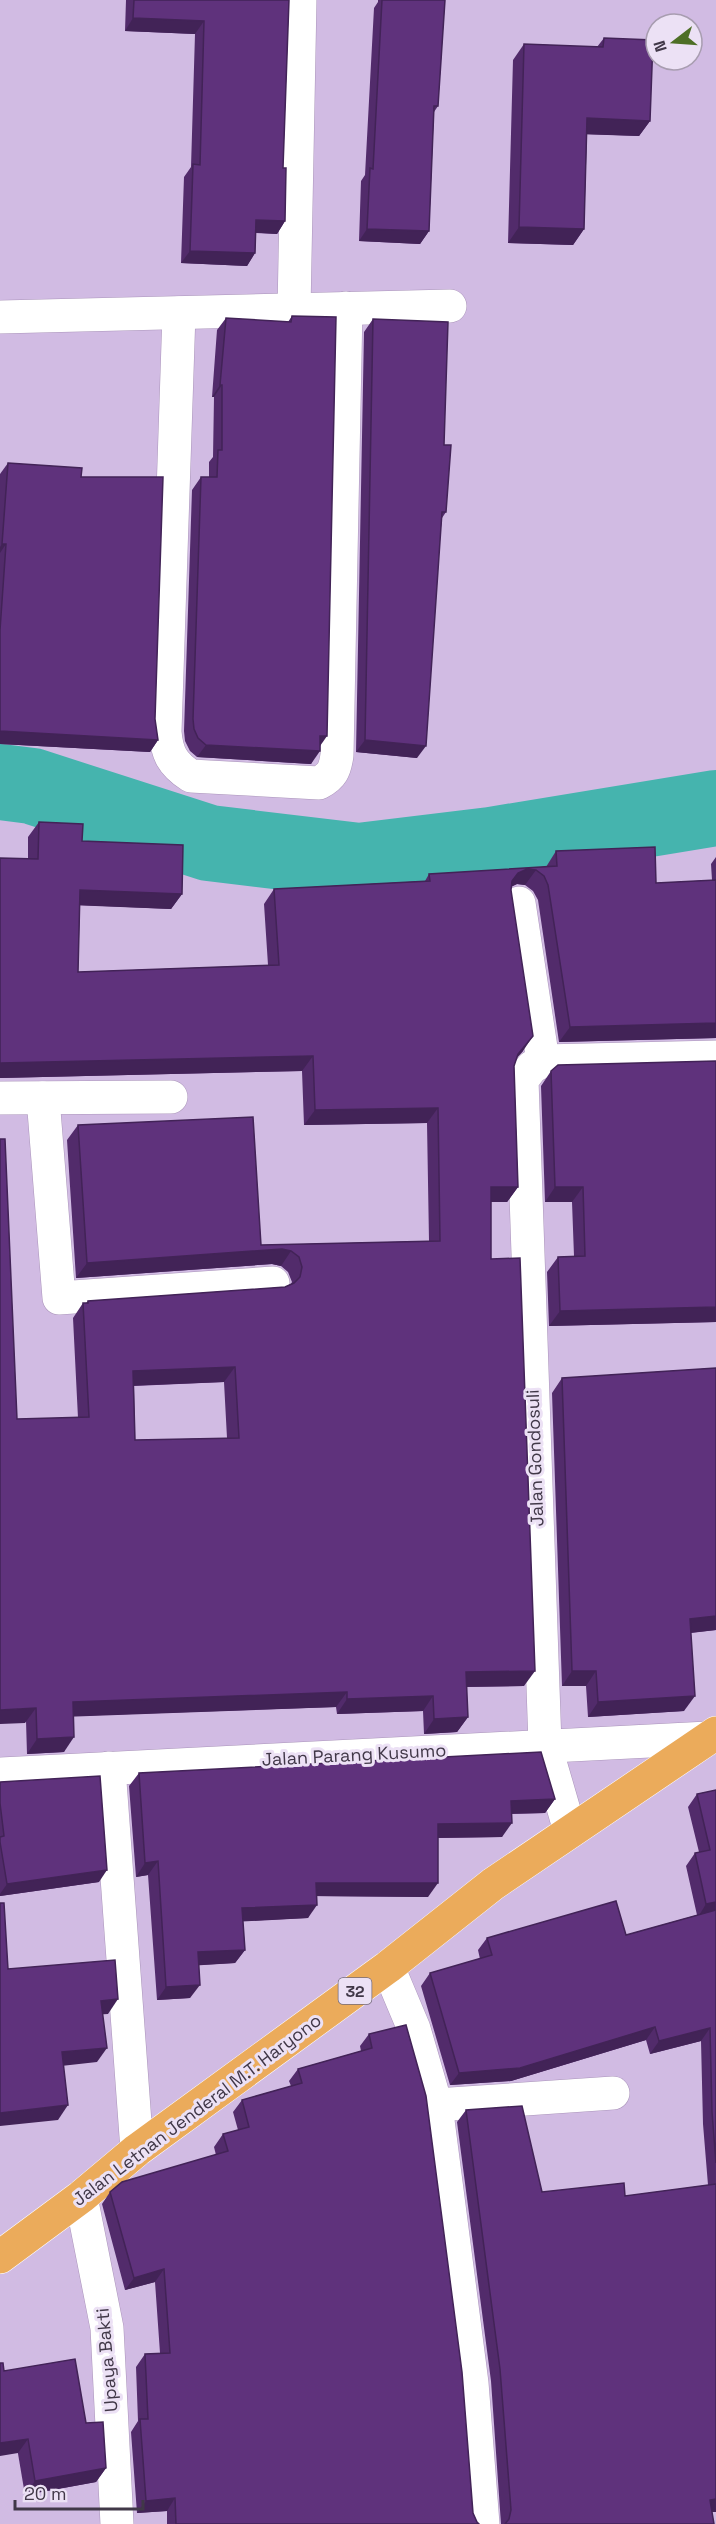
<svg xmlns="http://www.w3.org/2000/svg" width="716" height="2524" font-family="'Space Grotesk',sans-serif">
<rect width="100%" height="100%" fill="#d1bbe3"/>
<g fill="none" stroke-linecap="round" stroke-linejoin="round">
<path stroke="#45b4ae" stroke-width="76" d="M0,782L32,786L209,843L359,861L491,845L716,808"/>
<g stroke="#aa94ba" stroke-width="34">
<g id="minor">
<path d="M294,310L300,0"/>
<path d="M179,313L165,732C167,753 172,764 191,776L319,783C332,776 335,770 337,755L346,308"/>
<path d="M0,317L450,306"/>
<path d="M519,903L543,1061"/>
<path d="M0,1098L171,1097"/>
<path d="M43,1098L59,1298L273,1283"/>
<path d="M109,1768L137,2150"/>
<path d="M0,1774L708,1738"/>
<path d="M570,1831L545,1745L522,1080L532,1067L543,1061L716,1057"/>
<path d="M388,1967L414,2029L436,2105L472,2383L483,2524"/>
<path d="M436,2105L613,2093"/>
<path d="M81,2197L107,2328L117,2524"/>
</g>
</g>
<g stroke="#fff" stroke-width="34">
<path id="highway" d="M0,2257L81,2197L137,2150L388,1967L493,1884L716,1733"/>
</g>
<use href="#minor" stroke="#fff" stroke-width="33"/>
<use href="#highway" stroke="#ebab5b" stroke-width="33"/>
</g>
<g fill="#522b6b" fill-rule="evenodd">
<path d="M126,0H289L283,168L285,221L277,234L256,233L255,253L247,266L181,263L184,177L191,167L195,34L125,31Z"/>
<path d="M378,0H445L438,106L434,112L429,231L420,244L359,241L361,181L365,175L374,8L378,2Z"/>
<path d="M604,38L650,121L639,136L587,134L584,229L573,245L508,243L513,60L524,44L597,47Z"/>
<path d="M292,316L320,746L311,764L197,757L190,751L185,741L184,731L192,490L201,477H209V462L213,457L214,397H212L217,330L226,318L288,322Z"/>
<path d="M373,319L444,445L446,512L442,518L417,758L356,752L364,332Z"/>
<path d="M8,463L81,477L155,719L158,740L150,752L0,744V474Z"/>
<path d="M39,822L82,841L182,894L171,909L80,905L78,972L268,965L264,904L274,889L425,881L429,874L546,867L556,851L656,883L712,880L711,864L716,857V1038L559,1042L538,900L533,891L525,885L517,884L511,887V890L523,1051L516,1058L514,1066L518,1187L507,1202H491V1259L524,1686L466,1687L468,1717L457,1732L424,1734L423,1711L337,1714L336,1707L73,1716L64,1752L27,1754L17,1419L78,1418L73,1318L83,1303H86L88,1301L285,1287L291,1284L292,1282L288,1272L281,1266L272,1264L76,1278L67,1140L78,1125L261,1245L429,1241L427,1123L304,1125L302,1071L0,1078L28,858V837ZM224,1382L227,1438L135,1440L134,1386Z"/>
<path d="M551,1071L716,1322L549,1326L547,1272L558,1257L574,1256L572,1202H545L541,1086Z"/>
<path d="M716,1368V1630L691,1633L684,1711L588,1717L586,1686H562L552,1393L562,1378Z"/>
<path d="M139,1773L555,1799L545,1813L511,1814L502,1837L438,1838L428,1897L317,1896L308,1918L243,1921L245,1950L235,1963L198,1965L190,1998L157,2000L148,1875L136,1877L129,1786Z"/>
<path d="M0,1782L99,1882L0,1896Z"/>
<path d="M716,1790V2512H712L714,2524H501L491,2381L457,2122L466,2110L542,2192L625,2196L708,2185L703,2124L701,2041L650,2054L646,2040L511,2081L450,2085L421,1986L430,1973L480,1959L478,1950L487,1938L626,1935L697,1915L686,1866L695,1853L699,1852L688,1807L697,1794Z"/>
<path d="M369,2034L473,2513L477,2522L479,2524H167V2511L137,2513L131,2432L138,2421L136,2367L145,2354L160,2353L155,2282L125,2290L102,2204L110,2192L216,2155L214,2147L223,2134L238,2130L233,2112L242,2100L291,2086L289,2081L298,2069L361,2051L360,2046Z"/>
<path d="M4,2371L86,2423L106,2468L96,2482L25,2495Z"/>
</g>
<g fill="#422357">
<path d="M133,18L204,21L195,34L125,31Z"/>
<path d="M587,118L650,121L639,136L576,134Z"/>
<path d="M256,220L285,221L277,234L248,232Z"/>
<path d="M519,227L584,229L573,245L508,243Z"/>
<path d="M367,229L429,231L420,244L359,241Z"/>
<path d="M190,251L255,253L247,266L181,263Z"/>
<path d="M220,385H222L214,397H212Z"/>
<path d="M2,544H6L0,553V547Z"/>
<path d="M0,731L158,740L150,752L0,744Z"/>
<path d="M320,736H327L318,749Z"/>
<path d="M365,740L426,746L417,758L356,752Z"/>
<path d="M206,745L320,751L311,764L197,757Z"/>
<path d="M527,869L536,870L525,885L517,884L508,888L502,896L518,873Z"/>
<path d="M80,890L182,894L171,909L70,905Z"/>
<path d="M716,1023V1038L559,1042L570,1027Z"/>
<path d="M533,1036L523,1051L507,1069L518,1054Z"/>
<path d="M313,1056L302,1071L0,1078V1063Z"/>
<path d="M438,1108L427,1123L304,1125L315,1110Z"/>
<path d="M491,1187H518L507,1202H480Z"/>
<path d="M555,1187H583L572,1202H545Z"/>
<path d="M282,1249L291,1251L281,1266L272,1264L76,1278L87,1263Z"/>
<path d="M716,1307V1322L549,1326L560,1311Z"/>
<path d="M235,1367L224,1382L123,1386L133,1371Z"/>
<path d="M716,1616V1630L679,1634L690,1619Z"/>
<path d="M535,1671L524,1686L455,1687L466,1672Z"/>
<path d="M572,1671H596L586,1686H562Z"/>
<path d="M347,1692L336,1707L62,1717L73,1702Z"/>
<path d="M433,1696L423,1711L337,1714L347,1699Z"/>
<path d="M695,1696L684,1711L588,1717L598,1702Z"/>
<path d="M36,1708L25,1723L0,1724V1710Z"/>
<path d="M468,1717L457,1732L424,1734L434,1719Z"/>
<path d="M74,1737L64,1752L27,1754L37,1739Z"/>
<path d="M555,1799L545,1813L502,1814L511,1801Z"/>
<path d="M512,1823L502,1837L429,1838L438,1824Z"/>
<path d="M158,1861L148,1875L136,1877L145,1863Z"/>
<path d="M107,1870L99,1882L0,1896V1894L7,1884Z"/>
<path d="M316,1883H438L428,1897L307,1896Z"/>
<path d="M716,1902V1913L698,1917L706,1904Z"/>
<path d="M317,1905L308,1918L233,1922L242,1908Z"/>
<path d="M245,1950L235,1963L188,1966L198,1952Z"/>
<path d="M200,1985L190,1998L157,2000L166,1987Z"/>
<path d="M118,1999L108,2014L91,2015L101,2001Z"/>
<path d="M655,2027L646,2040L511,2081L450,2085L459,2073Z"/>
<path d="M710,2028L701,2041L650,2054L659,2041Z"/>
<path d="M107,2048L97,2062L52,2067L62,2052Z"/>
<path d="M68,2105L58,2120L0,2126V2113Z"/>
<path d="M164,2269L155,2282L125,2290L134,2278Z"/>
<path d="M28,2439L18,2453L0,2456V2443Z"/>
<path d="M106,2468L96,2482L25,2495L35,2481Z"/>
<path d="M175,2498L167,2511L137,2513L146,2501Z"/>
<path d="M716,2499V2512H702L710,2500Z"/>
</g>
<g fill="#5f327c" stroke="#422357" stroke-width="1.5" fill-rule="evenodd">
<path d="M134,0H289L283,168H286L285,221L256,220L255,253L190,251L193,164L200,165L204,21L133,18Z"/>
<path d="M382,0H445L438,106H434L429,231L367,229L370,168L373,169Z"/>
<path d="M604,38L653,40L650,121L587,118L584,229L519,227L524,44L603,47Z"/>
<path d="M292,316L336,317L327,736H320V751L206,745L198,738L194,729L193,719L201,477H217L218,450H222V385H220L226,318L291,322Z"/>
<path d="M373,319L448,322L444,445H451L446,512H442L426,746L365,740Z"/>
<path d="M8,463L82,468L81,477H163L155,719L158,740L0,731V630L6,544H2Z"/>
<path d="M39,822L83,824L82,841L183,845L182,894L80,890L78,972L279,965L274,889L430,881L429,874L557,866L556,851L655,847L656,883L716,880V1023L570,1027L548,885L544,876L536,870L527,869L518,873L512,881L511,890L533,1036L518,1054L514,1066L518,1187H491V1259L520,1258L535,1671L466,1672L468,1717L434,1719L433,1696L347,1699V1692L73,1702L74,1737L37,1739L36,1708L0,1710V1139H5L17,1419L89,1417L83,1303H88V1301L285,1287L294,1283L300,1277L302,1267L299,1257L291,1251L282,1249L87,1263L78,1125L253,1117L261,1245L440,1241L438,1108L315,1110L313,1056L0,1063V858L38,859ZM235,1367L239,1438L135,1440L133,1371Z"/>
<path d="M716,1061V1307L560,1311L558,1257L585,1256L583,1187H555L551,1071L558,1065Z"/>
<path d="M716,1368V1616L690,1619L695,1696L598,1702L596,1671H572L562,1378Z"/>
<path d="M541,1752L555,1799L511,1801L512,1823L438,1824V1883H316L317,1905L242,1908L245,1950L198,1952L200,1985L166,1987L158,1861L145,1863L139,1773Z"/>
<path d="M100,1776L107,1870L7,1884L0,1842V1837L4,1836L0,1803V1782Z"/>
<path d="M716,1790V1902L706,1904L695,1853L710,1850L697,1794Z"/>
<path d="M616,1901L626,1935L716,1910V2163L712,2112L710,2028L659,2041L655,2027L520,2068L459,2073L430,1973L492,1955L487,1938Z"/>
<path d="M0,1903H4L8,1969L115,1960L118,1999L101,2001L107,2048L62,2052L68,2105L0,2113Z"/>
<path d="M406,2025L426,2096L462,2372L473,2513L477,2522L479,2524H176L175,2498L146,2501L140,2419H148L145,2354L170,2353L164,2269L134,2278L110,2192L122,2182L228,2151L223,2134L249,2127L242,2100L302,2083L298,2069L372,2048L369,2034Z"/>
<path d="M522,2106L542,2192L624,2183L625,2196L716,2184V2499L710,2500L714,2524H505L509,2519L511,2510L500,2369L466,2110Z"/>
<path d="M75,2359L86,2423L103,2422L106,2468L35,2481L28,2439L0,2443V2363H3L4,2371Z"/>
</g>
<g text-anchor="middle" stroke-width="6" stroke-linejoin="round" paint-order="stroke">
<rect fill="#ece1f5" stroke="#746b7c" stroke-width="1.5" x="338.5" y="1978" width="33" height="26" rx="4.5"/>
<g font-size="16" font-weight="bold" fill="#413848">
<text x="355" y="1997">32</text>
</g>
<g font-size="18" fill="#413848" stroke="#ece1f5">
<text transform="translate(535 1458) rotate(-92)" y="6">Jalan Gondosuli</text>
<text transform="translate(354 1755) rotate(-3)" y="6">Jalan Parang Kusumo</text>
<text transform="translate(197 2110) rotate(-37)" y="6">Jalan Letnan Jenderal M.T. Haryono</text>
<text transform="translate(107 2360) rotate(-95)" y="6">Upaya Bakti</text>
</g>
</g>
<g transform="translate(674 42) rotate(253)"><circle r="28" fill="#ece1f5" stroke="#a89db0" stroke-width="1.5"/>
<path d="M0-4.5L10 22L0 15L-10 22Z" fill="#4e6f26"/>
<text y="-9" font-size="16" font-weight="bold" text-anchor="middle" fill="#413848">N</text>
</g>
<path d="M15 2500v9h128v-9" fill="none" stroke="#413848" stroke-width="3"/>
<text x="24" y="2500" font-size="18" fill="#413848" stroke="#ece1f5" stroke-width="4.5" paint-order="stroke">20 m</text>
</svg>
